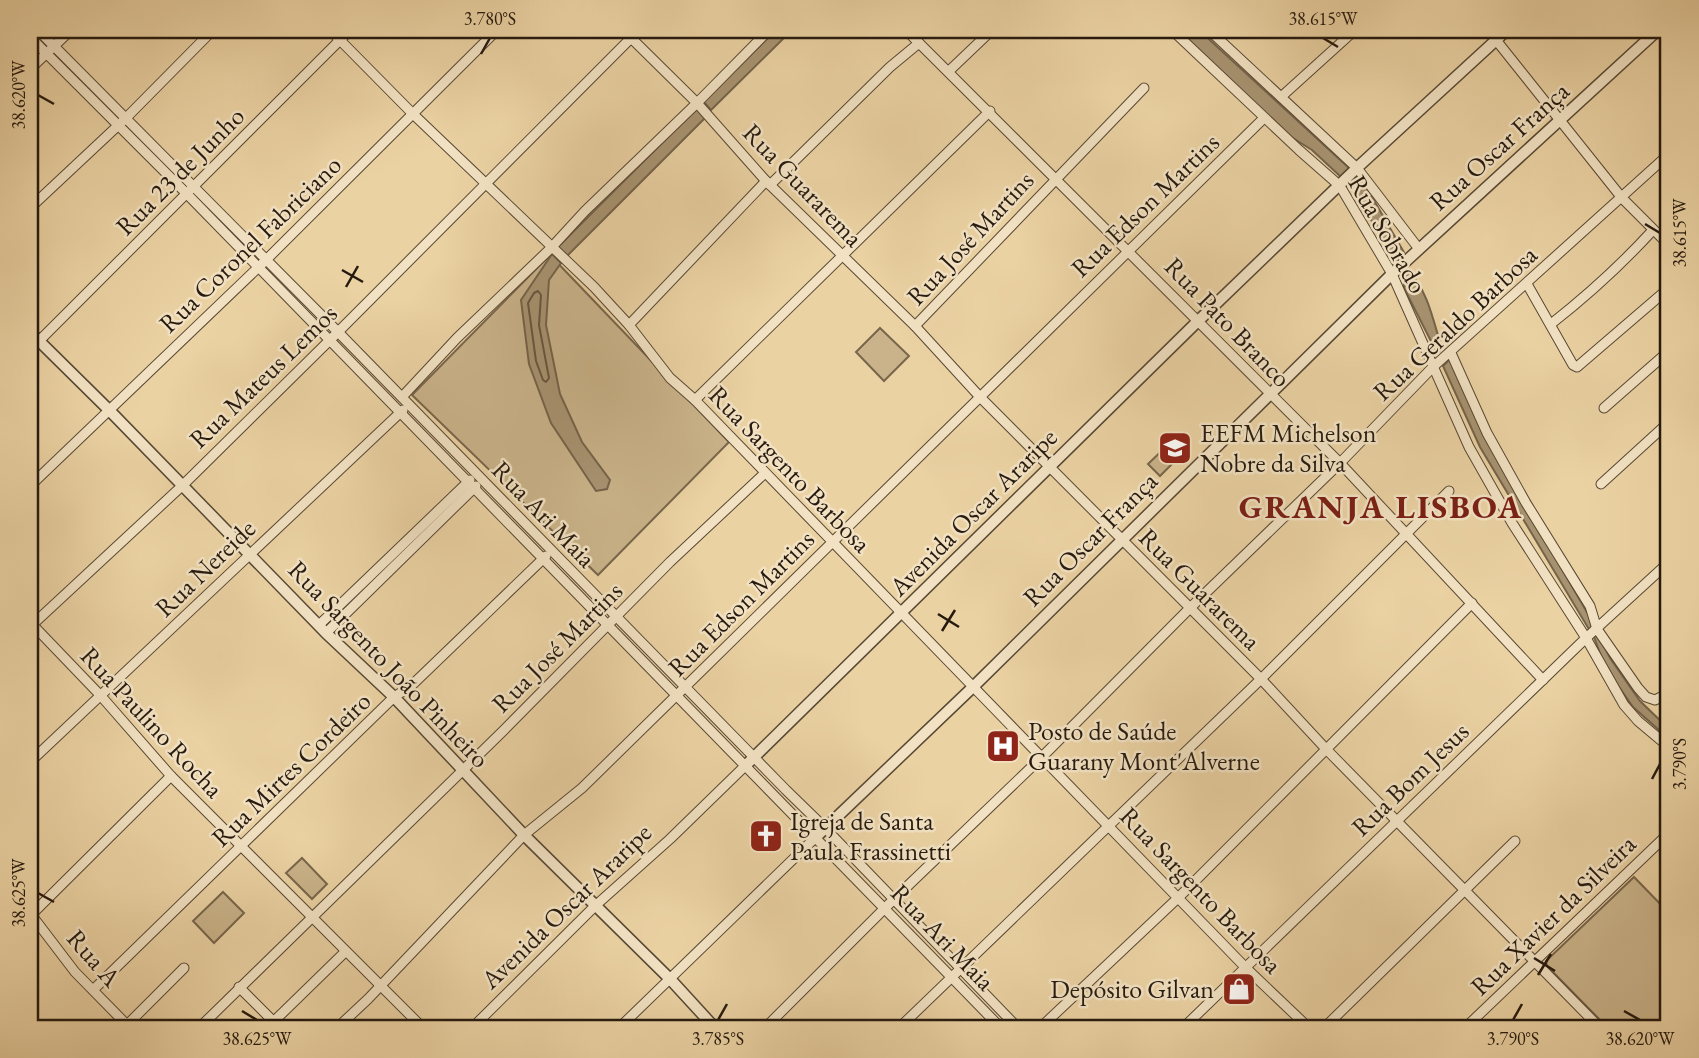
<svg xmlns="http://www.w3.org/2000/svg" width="1699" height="1058" font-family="'EB Garamond',serif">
<rect width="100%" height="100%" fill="#ebd2a3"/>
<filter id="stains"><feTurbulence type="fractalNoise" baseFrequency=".00286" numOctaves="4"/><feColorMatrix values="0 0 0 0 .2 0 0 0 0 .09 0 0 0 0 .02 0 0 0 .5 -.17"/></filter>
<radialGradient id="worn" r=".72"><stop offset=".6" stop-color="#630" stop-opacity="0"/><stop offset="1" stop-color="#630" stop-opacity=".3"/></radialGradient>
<g fill="#cab38a" stroke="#78664c" stroke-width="2">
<path d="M550,255L729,442L598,575L412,395Z"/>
<path d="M880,328L909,356L884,381L856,352Z"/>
<path d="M1171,442L1182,454L1160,476L1148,464Z"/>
<path d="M302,858L327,884L312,899L286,873Z"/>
<path d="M1634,877L1669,913V1028H1608L1547,966L1546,961Z"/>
<path d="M223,892L244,913L214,943L193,921Z"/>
</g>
<g fill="#a89371" stroke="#74634a" stroke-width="2">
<path d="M776,30H792L711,110L703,101Z"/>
<path d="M1177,30H1199L1349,168L1341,177L1312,150L1283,132Z"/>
<path d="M698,107L707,116L566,257L557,248Z"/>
<path d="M1357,176L1364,183L1405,254L1396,263L1355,192L1349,185Z"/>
<path d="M552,254L561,263L549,280L546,325L560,394L582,442L610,480L607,489L596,491L551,423L529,364L521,300Z"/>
<path d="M1409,272C1428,290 1434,324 1442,349L1437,353L1404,288V277Z"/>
<path d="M1451,358L1484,435L1595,626L1590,631L1480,447L1443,366Z"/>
<path d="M1598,634L1610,658L1640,701L1669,729V739L1633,707L1605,667L1594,637Z"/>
</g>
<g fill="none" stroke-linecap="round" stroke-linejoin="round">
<path stroke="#675640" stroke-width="2" d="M538,291L541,295L539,325L549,378L546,382L543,380L536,361L528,303L534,293Z"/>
<g stroke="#574834" stroke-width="11">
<g id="minor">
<path d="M38,30L338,332L786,790L825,828L1018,1028"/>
<path d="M330,30L413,114L594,287L629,325L670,378L695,400L1246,968L1309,1028"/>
<path d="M623,30L697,103L766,181L915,326L980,397L1261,679L1326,749L1600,1028"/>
<path d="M906,30L1340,463L1543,680"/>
<path d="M1172,30L1299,150L1340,186L1392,274L1469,447L1512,523L1586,638L1624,705L1638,721L1669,747"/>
<path d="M1209,30L1357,168L1419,249"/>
<path d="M1488,30L1622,198L1669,245"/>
<path d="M30,37L187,194L1001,1028"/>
<path d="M30,69L71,30"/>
<path d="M949,71L992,30"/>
<path d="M1281,97L1355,30"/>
<path d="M770,185L890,67L919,43"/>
<path d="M30,208L125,119L213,30"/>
<path d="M1527,284L1573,365L1577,367L1669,288"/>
<path d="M1551,324C1588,295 1621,265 1653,230"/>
<path d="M629,325L766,181"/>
<path d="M915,326L1144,88"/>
<path d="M39,341L350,30"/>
<path d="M1451,353L1487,433L1526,503L1590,606L1597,629L1638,688L1646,697L1655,700L1669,693"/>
<path d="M402,397L457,338L551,248L585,211L697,103L769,30"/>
<path d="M695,400L990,111"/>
<path d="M1604,408L1669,351"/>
<path d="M1601,484L1669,422"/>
<path d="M30,486L266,260L497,30"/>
<path d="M30,622L101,696L171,776L423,1028"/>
<path d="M319,625L470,480"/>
<path d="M30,627L183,485L338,332L639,30"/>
<path d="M326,633L476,486"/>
<path d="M30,762L403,410"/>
<path d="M30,913L75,972L130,1028"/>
<path d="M30,916L171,776"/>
<path d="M239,987L280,1028"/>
<path d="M93,990L394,697L411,686L546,556"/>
<path d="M127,1025L184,968"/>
<path d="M199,1028L503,731L670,562L765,473"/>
<path d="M267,1028L345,952"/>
<path d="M337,1028L368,999L524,835L582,788L685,687L1264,118"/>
<path d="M472,1028L595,906L670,839L745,766"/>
<path d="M619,1028L816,837"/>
<path d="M765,1028L893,900L1042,757L1190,608L1340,463L1433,367L1669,154"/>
<path d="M899,1028L1261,679L1449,491"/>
<path d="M1040,1028L1179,897L1472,603"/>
<path d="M1183,1028L1586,638L1669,562"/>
<path d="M1324,1028L1515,841"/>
<path d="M1465,1028L1669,833"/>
</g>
</g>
<g stroke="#574834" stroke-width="13">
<g id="tertiary">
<path d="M30,332L109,410L326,633L394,697L524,835L671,980L715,1028"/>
<path d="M745,766L1197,322L1360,165L1507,30"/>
<path d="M816,837L973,687L1392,274L1658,30"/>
</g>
</g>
<use href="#minor" stroke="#f2e2c3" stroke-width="9"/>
<use href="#tertiary" stroke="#f2e2c3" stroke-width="10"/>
</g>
<path fill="none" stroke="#261a0f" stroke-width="2.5" d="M1323,38L1338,47M481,54L490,38M38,95L54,104M1645,224L1660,233M342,270L363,282M346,287L358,266M938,614L959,627M942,631L955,610M1652,779L1660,764M38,893L54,902M1534,958L1555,971M1538,975L1551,954M242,1011L257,1020M1624,1011L1640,1020M718,1020L727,1004M1513,1020L1522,1004"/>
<defs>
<g id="school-square" transform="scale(1.75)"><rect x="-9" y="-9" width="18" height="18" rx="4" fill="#8f2418" stroke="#f2e2c3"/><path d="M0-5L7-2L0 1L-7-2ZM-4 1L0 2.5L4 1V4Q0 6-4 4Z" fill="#fff"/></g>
<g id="hospital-square" transform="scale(1.75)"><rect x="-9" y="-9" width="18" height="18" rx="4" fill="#8f2418" stroke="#f2e2c3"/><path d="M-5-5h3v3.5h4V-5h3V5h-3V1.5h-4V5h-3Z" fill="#fff"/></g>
<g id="church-square" transform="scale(1.75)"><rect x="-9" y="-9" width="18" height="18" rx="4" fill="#8f2418" stroke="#f2e2c3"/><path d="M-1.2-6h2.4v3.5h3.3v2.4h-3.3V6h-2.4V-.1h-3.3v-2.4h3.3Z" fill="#fff"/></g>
<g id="shop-square" transform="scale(1.75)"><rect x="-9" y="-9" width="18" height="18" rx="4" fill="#8f2418" stroke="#f2e2c3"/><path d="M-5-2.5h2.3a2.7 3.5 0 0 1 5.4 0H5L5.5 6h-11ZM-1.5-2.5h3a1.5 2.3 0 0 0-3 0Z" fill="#fff"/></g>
</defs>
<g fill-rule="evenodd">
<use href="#school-square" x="1175" y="448"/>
<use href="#hospital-square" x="1003" y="746"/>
<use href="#church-square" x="766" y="836"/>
<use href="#shop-square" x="1239" y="989"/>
</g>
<g text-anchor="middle" stroke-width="5" stroke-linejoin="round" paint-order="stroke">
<g font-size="26" fill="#261a0f" stroke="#f2e2c3">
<text transform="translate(1499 146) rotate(-42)" y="9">Rua Oscar França</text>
<text transform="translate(180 171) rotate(-45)" y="9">Rua 23 de Junho</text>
<text transform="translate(803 185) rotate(46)" y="9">Rua Guararema</text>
<text transform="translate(1145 205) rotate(-44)" y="9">Rua Edson Martins</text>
<text transform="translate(1388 234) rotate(60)" y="9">Rua Sobrado</text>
<text transform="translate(970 238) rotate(-47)" y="9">Rua José Martins</text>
<text transform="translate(250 244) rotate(-44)" y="9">Rua Coronel Fabriciano</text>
<text transform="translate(1228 322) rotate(46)" y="9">Rua Pato Branco</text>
<text transform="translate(1455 323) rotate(-43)" y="9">Rua Geraldo Barbosa</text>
<text transform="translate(263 376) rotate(-44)" y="9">Rua Mateus Lemos</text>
<text transform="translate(790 469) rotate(46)" y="9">Rua Sargento Barbosa</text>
<text transform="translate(973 512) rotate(-45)" y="9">Avenida Oscar Araripe</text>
<text transform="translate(544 514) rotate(46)" y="9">Rua Ari Maia</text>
<text transform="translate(1090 539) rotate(-45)" y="9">Rua Oscar França</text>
<text transform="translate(205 568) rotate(-44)" y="9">Rua Nereide</text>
<text transform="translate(1200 589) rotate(45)" y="9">Rua Guararema</text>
<text transform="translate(741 603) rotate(-45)" y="9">Rua Edson Martins</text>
<text transform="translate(557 647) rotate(-45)" y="9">Rua José Martins</text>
<text transform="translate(389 664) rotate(46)" y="9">Rua Sargento João Pinheiro</text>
<text transform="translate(152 722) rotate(47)" y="9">Rua Paulino Rocha</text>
<text transform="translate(291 769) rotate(-44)" y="9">Rua Mirtes Cordeiro</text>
<text transform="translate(1410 779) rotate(-44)" y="9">Rua Bom Jesus</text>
<text transform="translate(1201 890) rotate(46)" y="9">Rua Sargento Barbosa</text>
<text transform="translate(566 906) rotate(-44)" y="9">Avenida Oscar Araripe</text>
<text transform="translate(1553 915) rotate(-44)" y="9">Rua Xavier da Silveira</text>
<text transform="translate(943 937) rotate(46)" y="9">Rua Ari Maia</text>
<text transform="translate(94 958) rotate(49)" y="9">Rua A</text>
</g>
<g font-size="26" fill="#261a0f" stroke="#f2e2c3" text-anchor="start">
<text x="1200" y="442">EEFM Michelson<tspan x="1200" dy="30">Nobre da Silva</tspan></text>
<text x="1028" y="740">Posto de Saúde<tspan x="1028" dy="30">Guarany Mont'Alverne</tspan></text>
<text x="790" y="830">Igreja de Santa<tspan x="790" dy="30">Paula Frassinetti</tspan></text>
<text x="1214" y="998" text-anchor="end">Depósito Gilvan</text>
</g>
<g font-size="33" font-weight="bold" letter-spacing="2" fill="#7a1f14" stroke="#f2e2c3">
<text x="1381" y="518">GRANJA LISBOA</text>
</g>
</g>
<rect width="1699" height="1058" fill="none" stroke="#ebd2a3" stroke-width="77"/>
<rect x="38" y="38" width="1622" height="982" fill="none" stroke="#261a0f" stroke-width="2.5"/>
<g font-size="18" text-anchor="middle" fill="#261a0f">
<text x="490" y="25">3.780°S</text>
<text x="1323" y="25">38.615°W</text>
<text transform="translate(19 95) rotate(-90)" y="6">38.620°W</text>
<text transform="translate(1680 233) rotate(-90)" y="6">38.615°W</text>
<text transform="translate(1680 764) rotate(-90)" y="6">3.790°S</text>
<text transform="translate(19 893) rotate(-90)" y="6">38.625°W</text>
<text x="257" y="1045">38.625°W</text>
<text x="718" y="1045">3.785°S</text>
<text x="1513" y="1045">3.790°S</text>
<text x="1640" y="1045">38.620°W</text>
</g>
<rect width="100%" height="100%" filter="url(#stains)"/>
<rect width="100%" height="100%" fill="url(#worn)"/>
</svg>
